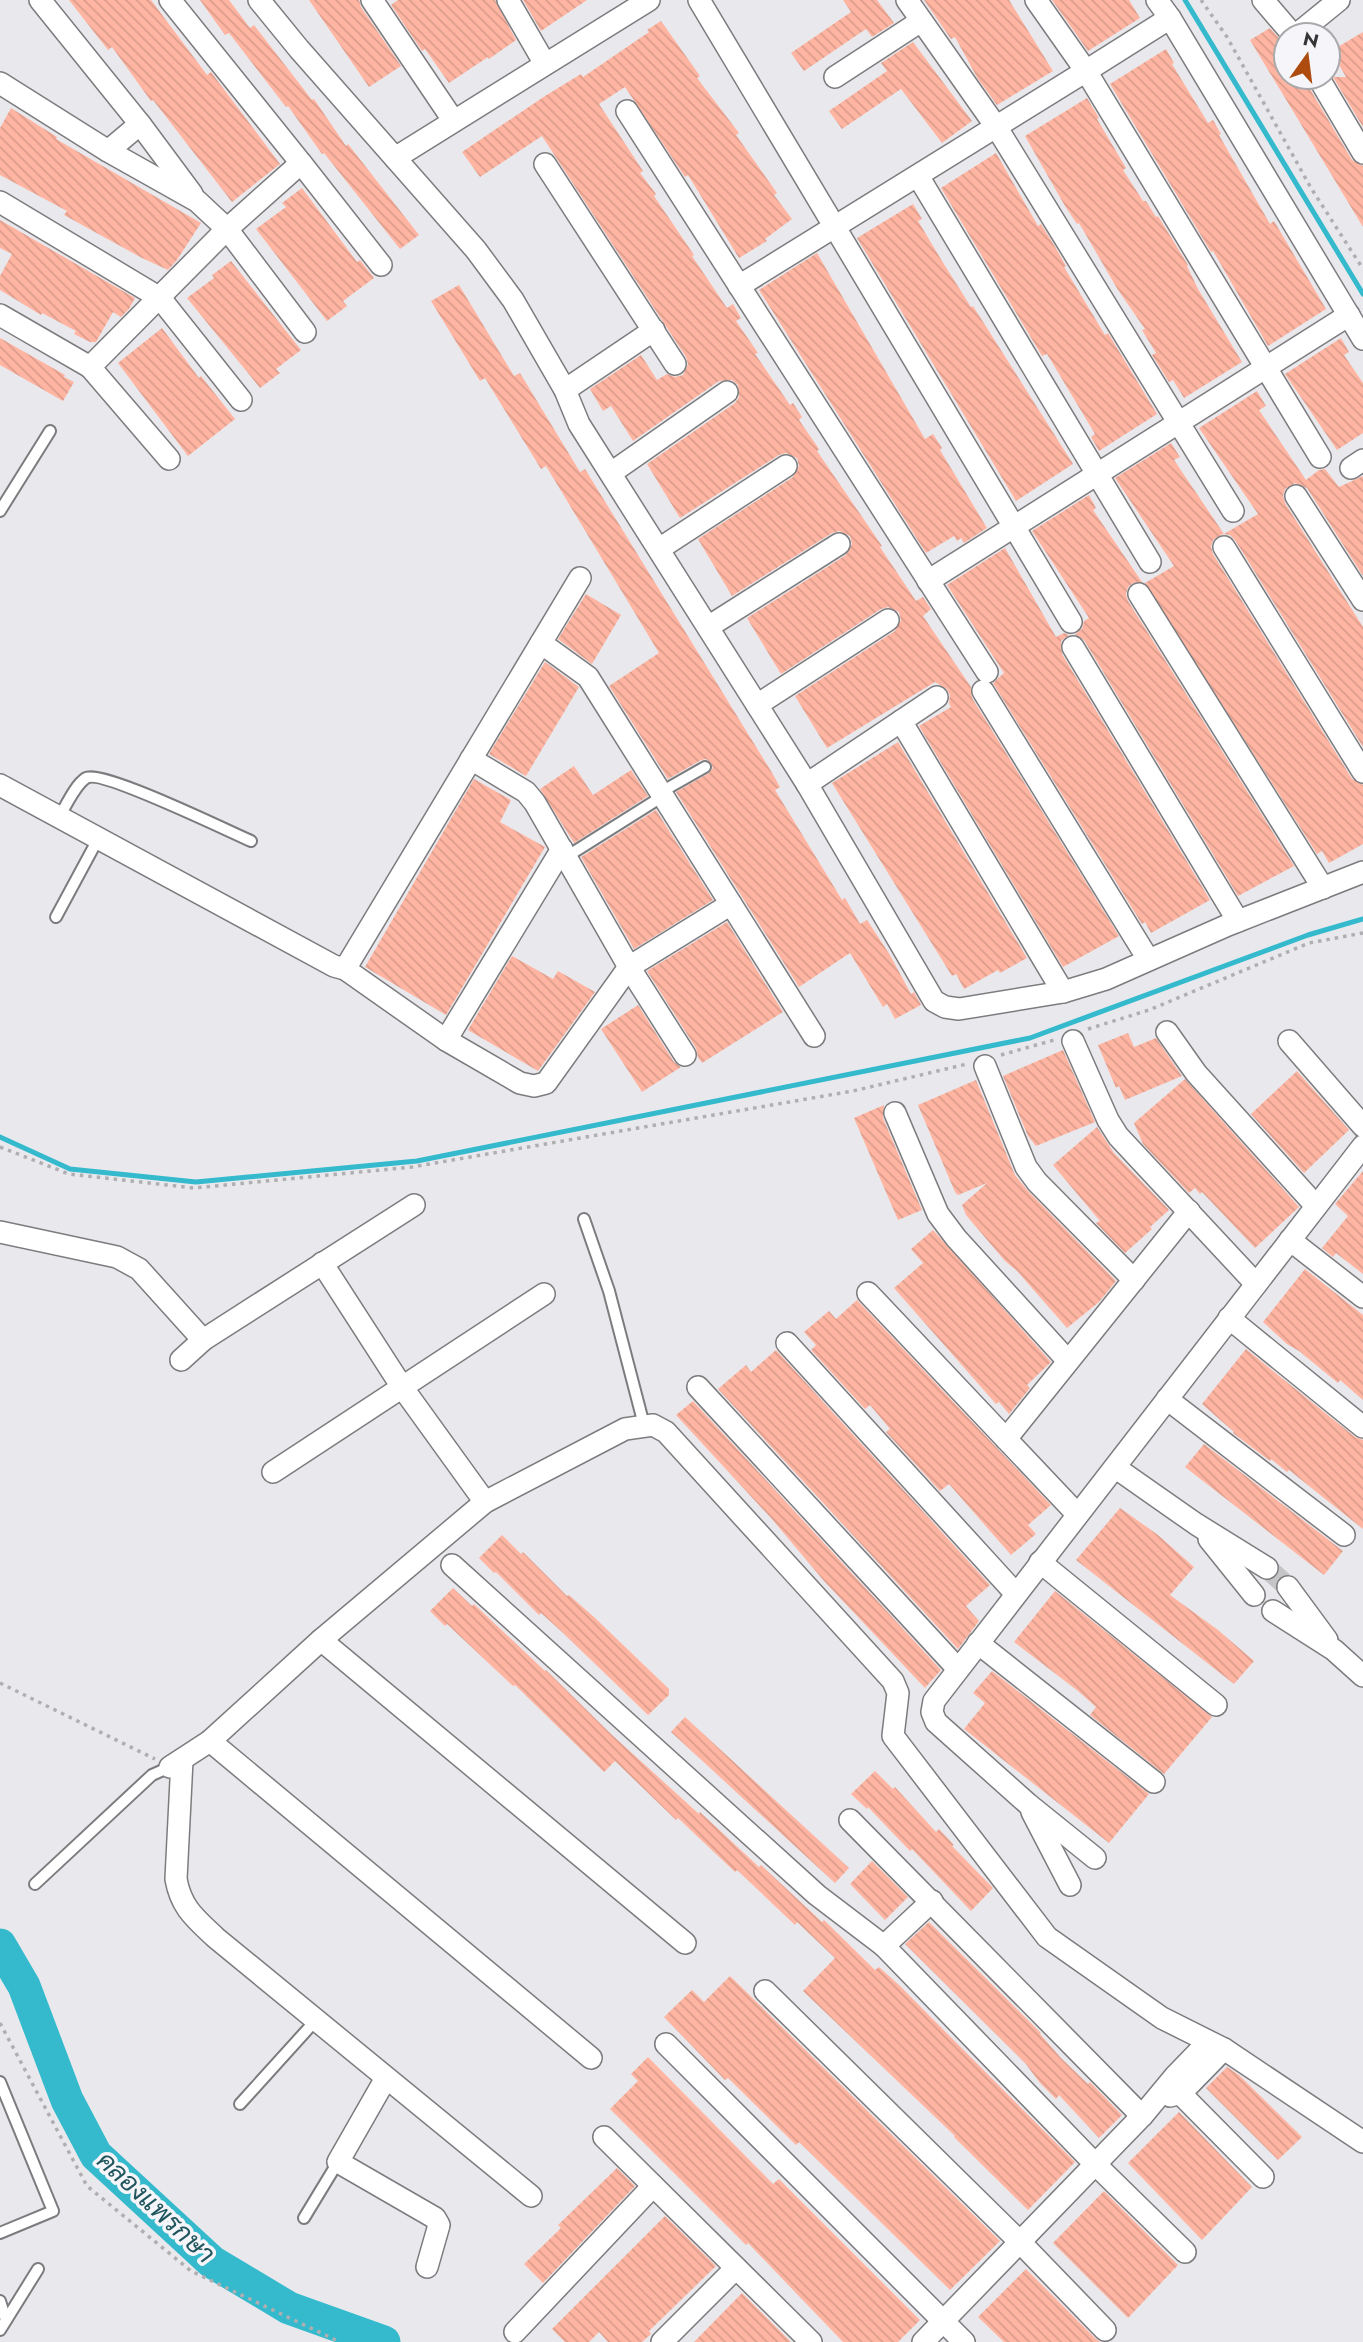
<svg xmlns="http://www.w3.org/2000/svg" width="1363" height="2342" font-family="Jost,Sarabun,sans-serif">
<defs>
<pattern id="building-back-hatch" width="6" height="6" patternUnits="userSpaceOnUse" patternTransform="scale(1.75)"><rect width="6" height="6" fill="#ffb5a2"/><path d="M-1 5l2 2M0 0l6 6M5-1l2 2" fill="none" stroke="#db9c8c"/></pattern>
</defs>
<rect width="100%" height="100%" fill="#e9e9ed"/>
<g fill="none" stroke-linecap="round" stroke-linejoin="round">
<g stroke="#34bacc" stroke-width="5">
<path d="M1185,0L1363,294"/>
<path d="M0,1137L70,1169L196,1182L417,1161L1030,1038L1308,935L1363,919"/>
</g>
<path stroke="#34bacc" stroke-width="33" d="M0,1945L24,1986L67,2100L96,2155L212,2262L289,2308L384,2342"/>
</g>
<g fill="url(#building-back-hatch)">
<path d="M69,0H151L207,75L211,72L280,164L232,202L153,100L151,101L112,47L108,50Z"/>
<path d="M200,0H229L250,28L254,25L312,100L314,99L346,146L348,144L419,235L400,249L324,153L322,154L288,106L286,107L229,33L225,35Z"/>
<path d="M309,0H359L361,7L401,66L369,87Z"/>
<path d="M398,0H495L516,40L489,59L488,57L449,83L425,49L422,51L391,5Z"/>
<path d="M523,0H587L541,31Z"/>
<path d="M843,0H877L894,23L872,37L866,29L804,71L791,53L851,12Z"/>
<path d="M924,0H1009L1053,71L997,105L978,79L955,37L951,39Z"/>
<path d="M1052,0H1129L1140,18L1088,51Z"/>
<path d="M661,21L700,76L697,78L739,133L736,135L777,193L774,195L792,219L765,239L767,241L739,258L688,175L685,177L625,87L599,104L643,171L640,173L656,194L654,196L694,255L692,256L727,308L733,304L741,318L736,321L758,353L755,354L790,405L793,403L802,417L799,420L819,449L817,451L882,546L880,547L916,601L923,597L931,609L923,616L971,687L972,698L1119,936L1063,967L919,726L951,707L949,703L950,695L947,689L935,682L827,748L795,696L895,631L901,620L899,612L888,607L881,609L781,674L747,618L846,555L852,544L850,536L839,531L832,533L732,596L698,539L793,477L799,466L797,458L786,453L779,455L680,518L647,464L735,403L739,397L738,385L732,380L719,381L633,441L611,406L603,411L590,389L641,355L657,380L667,374L675,377L683,375L688,364L686,357L542,136L480,177L462,152L545,96L581,74L583,77L649,32L647,30Z"/>
<path d="M1270,28L1286,46V77H1305L1307,84L1352,160L1363,166V227L1250,40Z"/>
<path d="M1363,32V127L1333,77H1346L1331,51Z"/>
<path d="M913,42L972,121L942,143L901,89L842,129L829,111L887,71L881,63Z"/>
<path d="M1166,49L1174,63L1172,64L1208,123L1213,120L1221,134L1219,135L1270,224L1274,221L1326,309L1268,346L1213,251L1211,252L1110,84Z"/>
<path d="M1087,98L1099,118L1097,119L1126,168L1123,170L1143,201H1146L1156,217L1158,216L1188,265L1187,266L1198,289L1242,362L1184,398L1173,380L1169,382L1152,355L1156,353L1142,330L1145,329L1118,290L1079,223L1077,224L1065,206L1025,136Z"/>
<path d="M11,108L57,137L56,139L201,223L177,260L168,270L142,258L64,215L67,211L0,175V128Z"/>
<path d="M996,153L1038,226L1041,224L1054,245L1066,266L1064,267L1105,335L1108,333L1157,414L1099,451L1091,437L1095,434L1047,354L1042,356L941,188Z"/>
<path d="M302,188L357,262L360,260L374,278L343,301L347,306L327,321L256,229L286,207L282,203Z"/>
<path d="M913,204L922,219L918,221L942,261L971,307L973,306L1073,464L1016,501L857,238Z"/>
<path d="M0,220L135,298L129,309L121,317L113,312L96,342H90L74,334L76,331L42,313L41,315L0,290V276L12,254L0,248Z"/>
<path d="M817,253L925,439L933,434L942,448L940,450L987,528L964,543L961,538L957,541L954,536L926,553L759,290Z"/>
<path d="M231,261L301,350L276,369L280,373L260,388L187,298L214,278L212,275Z"/>
<path d="M459,285L514,376L520,373L580,472L585,469L771,771L780,787L775,790L842,900L845,898L860,924L867,920L890,955L911,994L914,992L921,1005L895,1019L887,1004L883,1007L850,953L799,987L676,792L709,773L713,768L711,763L706,759L701,760L668,779L609,686L659,653L546,466L541,469L485,378L480,381L431,301Z"/>
<path d="M162,328L199,378L201,376L235,419L188,456L118,363Z"/>
<path d="M0,338L65,375L64,377L74,382L63,401L0,365Z"/>
<path d="M1341,338L1349,352L1344,355L1363,383V433L1337,450L1285,374Z"/>
<path d="M1257,391L1266,406L1259,410L1306,480L1319,470L1325,469L1339,487L1363,476V576L1307,488L1295,483L1285,489L1283,496L1285,503L1363,627V747L1235,540L1230,535L1223,534L1213,540L1211,547L1213,554L1352,779L1363,785V844L1329,863L1322,851L1317,854L1145,583L1174,566L1115,478L1171,443L1180,457L1174,460L1224,534L1258,514L1199,428Z"/>
<path d="M1089,495L1096,508L1093,510L1142,582L1133,583L1128,587L1126,594L1128,601L1294,866L1238,896L1084,640L1075,634L1082,629L1084,621L1089,618L1032,531Z"/>
<path d="M1005,548L1056,637L1064,633L1069,635L1061,641L1062,654L1210,900L1151,933L1145,922L1142,924L993,683L1004,673L947,585Z"/>
<path d="M586,594L621,615L592,664L558,639Z"/>
<path d="M545,662L579,687L526,776L489,754Z"/>
<path d="M898,742L1027,958L1000,973L998,970L964,989L956,974L952,976L832,783Z"/>
<path d="M574,766L593,795L631,770L648,796L574,843L540,789Z"/>
<path d="M474,779L511,800L500,822L545,847L446,1015L365,967Z"/>
<path d="M656,810L713,900L634,949L581,857Z"/>
<path d="M727,922L783,1012L702,1063L698,1057L696,1048L647,971Z"/>
<path d="M512,956L553,979L558,971L595,992L538,1071L468,1030Z"/>
<path d="M638,1005L674,1062L681,1067L642,1092L601,1029Z"/>
<path d="M1128,1033L1134,1047L1156,1038L1182,1076L1125,1100L1119,1086L1116,1088L1098,1045Z"/>
<path d="M1063,1050L1095,1122L1036,1146L1028,1136L1003,1076Z"/>
<path d="M1297,1071L1349,1130L1304,1173L1251,1114Z"/>
<path d="M1185,1079L1299,1207L1255,1248L1202,1192L1200,1194L1195,1188L1189,1193L1143,1144L1134,1123Z"/>
<path d="M976,1080L1015,1175L1028,1191L1116,1281L1099,1302L1067,1328L1017,1271L1005,1261L966,1215L962,1205L987,1183L958,1195L955,1192L918,1105Z"/>
<path d="M884,1105L883,1118L922,1210L898,1220L854,1118Z"/>
<path d="M1097,1127L1114,1153L1169,1210L1150,1227L1152,1229L1125,1253L1096,1223L1100,1221L1053,1165Z"/>
<path d="M1363,1171V1274L1336,1253L1333,1257L1322,1248L1348,1216L1335,1204Z"/>
<path d="M933,1230L1051,1362L1027,1385L1030,1388L1009,1414L999,1402L996,1404L894,1288L923,1263L911,1249Z"/>
<path d="M1305,1269L1363,1315V1400L1340,1380L1338,1383L1299,1351L1287,1344L1263,1322Z"/>
<path d="M857,1300L1051,1505L1028,1525L1036,1534L1011,1555L949,1484L940,1491L886,1432L890,1429L870,1405L865,1409L811,1350L816,1345L804,1332L829,1311L836,1319Z"/>
<path d="M1246,1349L1355,1437L1363,1440V1529L1289,1470L1287,1472L1271,1459L1270,1461L1233,1433L1234,1432L1202,1404Z"/>
<path d="M776,1350L990,1585L966,1606L979,1621L958,1649L718,1389L746,1365L751,1372Z"/>
<path d="M693,1401L941,1670L925,1688L824,1581L771,1518L676,1415Z"/>
<path d="M1204,1444L1343,1551L1324,1575L1185,1467Z"/>
<path d="M1120,1508L1158,1535L1194,1567L1170,1595L1218,1630L1254,1661L1234,1684L1076,1560Z"/>
<path d="M502,1535L521,1554L523,1552L567,1596L569,1595L594,1617L669,1689V1695L648,1715L562,1632L541,1613L539,1615L496,1572L494,1573L479,1558Z"/>
<path d="M453,1588L472,1606L474,1604L545,1671L546,1670L611,1734L699,1814L700,1812L759,1867L761,1865L822,1922L824,1920L875,1970L879,1967L899,1985L1075,2162L1028,2210L954,2137L955,2136L803,1991L835,1958L797,1922L795,1925L737,1870L735,1872L678,1818L676,1820L615,1761L604,1772L515,1685L513,1686L447,1624L445,1626L430,1611Z"/>
<path d="M1055,1591L1212,1717L1164,1774L1090,1715L1096,1707L1078,1691L1014,1642Z"/>
<path d="M992,1671L1149,1794L1109,1843L964,1729L985,1703L973,1693Z"/>
<path d="M685,1717L849,1868L835,1883L671,1732Z"/>
<path d="M875,1771L893,1789L895,1787L936,1832L939,1829L954,1845L952,1846L993,1888L971,1911L912,1849L910,1851L868,1807L867,1809L851,1794Z"/>
<path d="M872,1861L908,1897L885,1920L850,1884Z"/>
<path d="M929,1922L1041,2033L1040,2034L1061,2058L1088,2084L1090,2082L1122,2115L1099,2138L1059,2095L1056,2099L1040,2083L1025,2063L905,1944Z"/>
<path d="M730,1976L1000,2241L950,2290L799,2142L796,2145L728,2078L725,2080L664,2017L692,1990L704,2002Z"/>
<path d="M648,2057L773,2184L779,2179L920,2320L898,2342H843L748,2243L746,2245L610,2109L638,2081L631,2074Z"/>
<path d="M1227,2067L1239,2075L1302,2137L1278,2160L1206,2088Z"/>
<path d="M1179,2112L1252,2187L1202,2240L1128,2163Z"/>
<path d="M617,2168L635,2186L543,2283L524,2264L561,2228L558,2225Z"/>
<path d="M1104,2191L1178,2265L1128,2318L1053,2243Z"/>
<path d="M665,2216L716,2266L649,2331L651,2334L642,2342H608L599,2332L589,2342H565L552,2329Z"/>
<path d="M1026,2269L1096,2339L1100,2342H1004L978,2317Z"/>
<path d="M742,2293L791,2342H694Z"/>
</g>
<g fill="none" stroke-linecap="round" stroke-linejoin="round">
<path stroke="#c5c5c8" stroke-width="21" stroke-dasharray="21 10" stroke-linecap="butt" d="M1267,1568L1288,1587"/>
<g stroke="#7c7c7f" stroke-width="14">
<g id="lane">
<path d="M0,511L50,431"/>
<path d="M661,792L705,767"/>
<path d="M59,817C66,806 75,785 86,778C101,769 228,831 251,841"/>
<path d="M566,857L663,796"/>
<path d="M56,917L98,839"/>
<path d="M584,1219L609,1291L644,1425"/>
<path d="M35,1884L152,1775L170,1767"/>
<path d="M0,2082L53,2211L0,2233"/>
<path d="M240,2104L316,2020"/>
<path d="M304,2218L338,2162"/>
<path d="M0,2301L6,2320"/>
<path d="M0,2330L38,2269"/>
</g>
</g>
<g stroke="#7c7c7f" stroke-width="24">
<g id="street">
<path d="M40,0L140,124L192,194"/>
<path d="M170,0L301,163"/>
<path d="M259,0L299,49L476,250L513,300L565,390L579,424L807,784L934,1001L945,1007L959,1009L1063,992L1106,979L1228,925L1363,872"/>
<path d="M372,0L453,120"/>
<path d="M508,0L545,64"/>
<path d="M699,0L1071,622"/>
<path d="M907,0L997,128L1233,511"/>
<path d="M1036,0L1086,71L1170,18"/>
<path d="M1157,0L1170,18L1363,339"/>
<path d="M1263,0L1293,35"/>
<path d="M1296,35L1339,0"/>
<path d="M835,77L921,21"/>
<path d="M1318,77L1363,153"/>
<path d="M0,83L108,151L197,201L227,229L305,332"/>
<path d="M627,111L987,672"/>
<path d="M108,151L140,124"/>
<path d="M395,158L649,0"/>
<path d="M545,164L675,364"/>
<path d="M918,176L1150,562"/>
<path d="M0,202L160,298L241,400"/>
<path d="M739,286L1086,71L1320,457"/>
<path d="M0,315L90,367L227,229L301,163L381,265"/>
<path d="M90,367L169,459"/>
<path d="M565,390L654,330"/>
<path d="M1351,468L1363,460"/>
<path d="M611,473L727,392"/>
<path d="M1296,496L1363,600"/>
<path d="M1224,547L1363,772"/>
<path d="M659,549L786,466"/>
<path d="M928,581L1349,315"/>
<path d="M1139,594L1323,888"/>
<path d="M708,627L839,544"/>
<path d="M541,643L588,677L814,1036"/>
<path d="M1073,647L1238,921"/>
<path d="M983,691L1148,959"/>
<path d="M757,705L888,620"/>
<path d="M901,721L1063,992"/>
<path d="M471,759L526,792L535,803L629,967L685,1055"/>
<path d="M807,784L937,697"/>
<path d="M0,785L334,966L345,969L580,578"/>
<path d="M345,969L446,1040L520,1083L534,1086L546,1083L629,967L731,904"/>
<path d="M1167,1032L1196,1073L1316,1206"/>
<path d="M446,1040L562,849"/>
<path d="M1073,1041L1108,1120L1118,1136L1256,1284"/>
<path d="M1289,1041L1363,1126"/>
<path d="M985,1066L1026,1167L1037,1182L1134,1280"/>
<path d="M895,1113L938,1214L956,1238L1068,1361"/>
<path d="M0,1232L117,1257L139,1269L203,1340L414,1205"/>
<path d="M1290,1240L1363,1297"/>
<path d="M322,1263L402,1387L485,1502"/>
<path d="M868,1293L1077,1514"/>
<path d="M1229,1318L1363,1427"/>
<path d="M787,1343L1016,1594"/>
<path d="M181,1360L203,1340"/>
<path d="M698,1387L958,1669"/>
<path d="M1167,1399L1344,1535"/>
<path d="M1006,1439L1189,1211"/>
<path d="M1116,1468L1196,1524L1267,1568"/>
<path d="M273,1472L544,1294"/>
<path d="M1209,1539L1254,1595"/>
<path d="M1040,1562L1216,1705"/>
<path d="M452,1565L817,1895L884,1946L1095,2164L1185,2252"/>
<path d="M1288,1587L1327,1640"/>
<path d="M1273,1611L1334,1650L1363,1676"/>
<path d="M321,1640L685,1943"/>
<path d="M978,1643L1154,1782"/>
<path d="M210,1741L591,2058"/>
<path d="M182,1760L176,1879C181,1908 196,1919 216,1938L531,2196"/>
<path d="M170,1767L210,1741L321,1640L485,1502L625,1429L653,1425L666,1432L893,1681L898,1693L893,1736L1047,1937L1162,2018L1224,2049L1363,2142"/>
<path d="M1032,1812L1070,1885"/>
<path d="M850,1820L1142,2116"/>
<path d="M1095,1858L1028,1804L936,1722L932,1712L934,1701L1363,1146"/>
<path d="M884,1946L932,1901"/>
<path d="M765,1991L1020,2242L1105,2330"/>
<path d="M666,2044L964,2342"/>
<path d="M386,2078L338,2162L435,2218L439,2225L427,2267"/>
<path d="M1170,2083L1263,2177"/>
<path d="M1170,2096L1181,2093L1224,2049"/>
<path d="M604,2137L811,2342"/>
<path d="M515,2332L653,2186"/>
<path d="M662,2342L736,2268"/>
<path d="M923,2342L1142,2116L1176,2075L1208,2042"/>
</g>
</g>
<g stroke="#afafb2" stroke-width="3.5" stroke-dasharray="3.5 5" stroke-linecap="butt">
<path d="M1201,0L1227,37L1311,188L1363,269"/>
<path d="M1088,1029L1149,1010L1309,943L1363,933"/>
<path d="M1001,1055L1054,1040"/>
<path d="M0,1147L69,1174L194,1188L412,1167L853,1091L967,1064"/>
<path d="M0,1683L155,1759"/>
<path d="M0,2023L87,2186L191,2271L340,2342"/>
</g>
<use href="#lane" stroke="#fff" stroke-width="10"/>
<use href="#street" stroke="#fff" stroke-width="21"/>
</g>
<g text-anchor="middle" stroke-width="7" stroke-linejoin="round" paint-order="stroke">
<g font-size="26" font-style="italic" fill="#21565e" stroke="#f6f6fa">
<text transform="translate(156 2207) rotate(43)" y="9">คลองแพรกษา</text>
</g>
</g>
<g transform="translate(1307 56) rotate(14)"><circle r="33" fill="#f6f6fa" stroke="#a9a9ac" stroke-width="2"/>
<path d="M0-5L12 26L0 18L-12 26Z" fill="#ae4c0f"/>
<text y="-10" font-size="19" font-weight="bold" text-anchor="middle" fill="#353536">N</text>
</g>
</svg>
